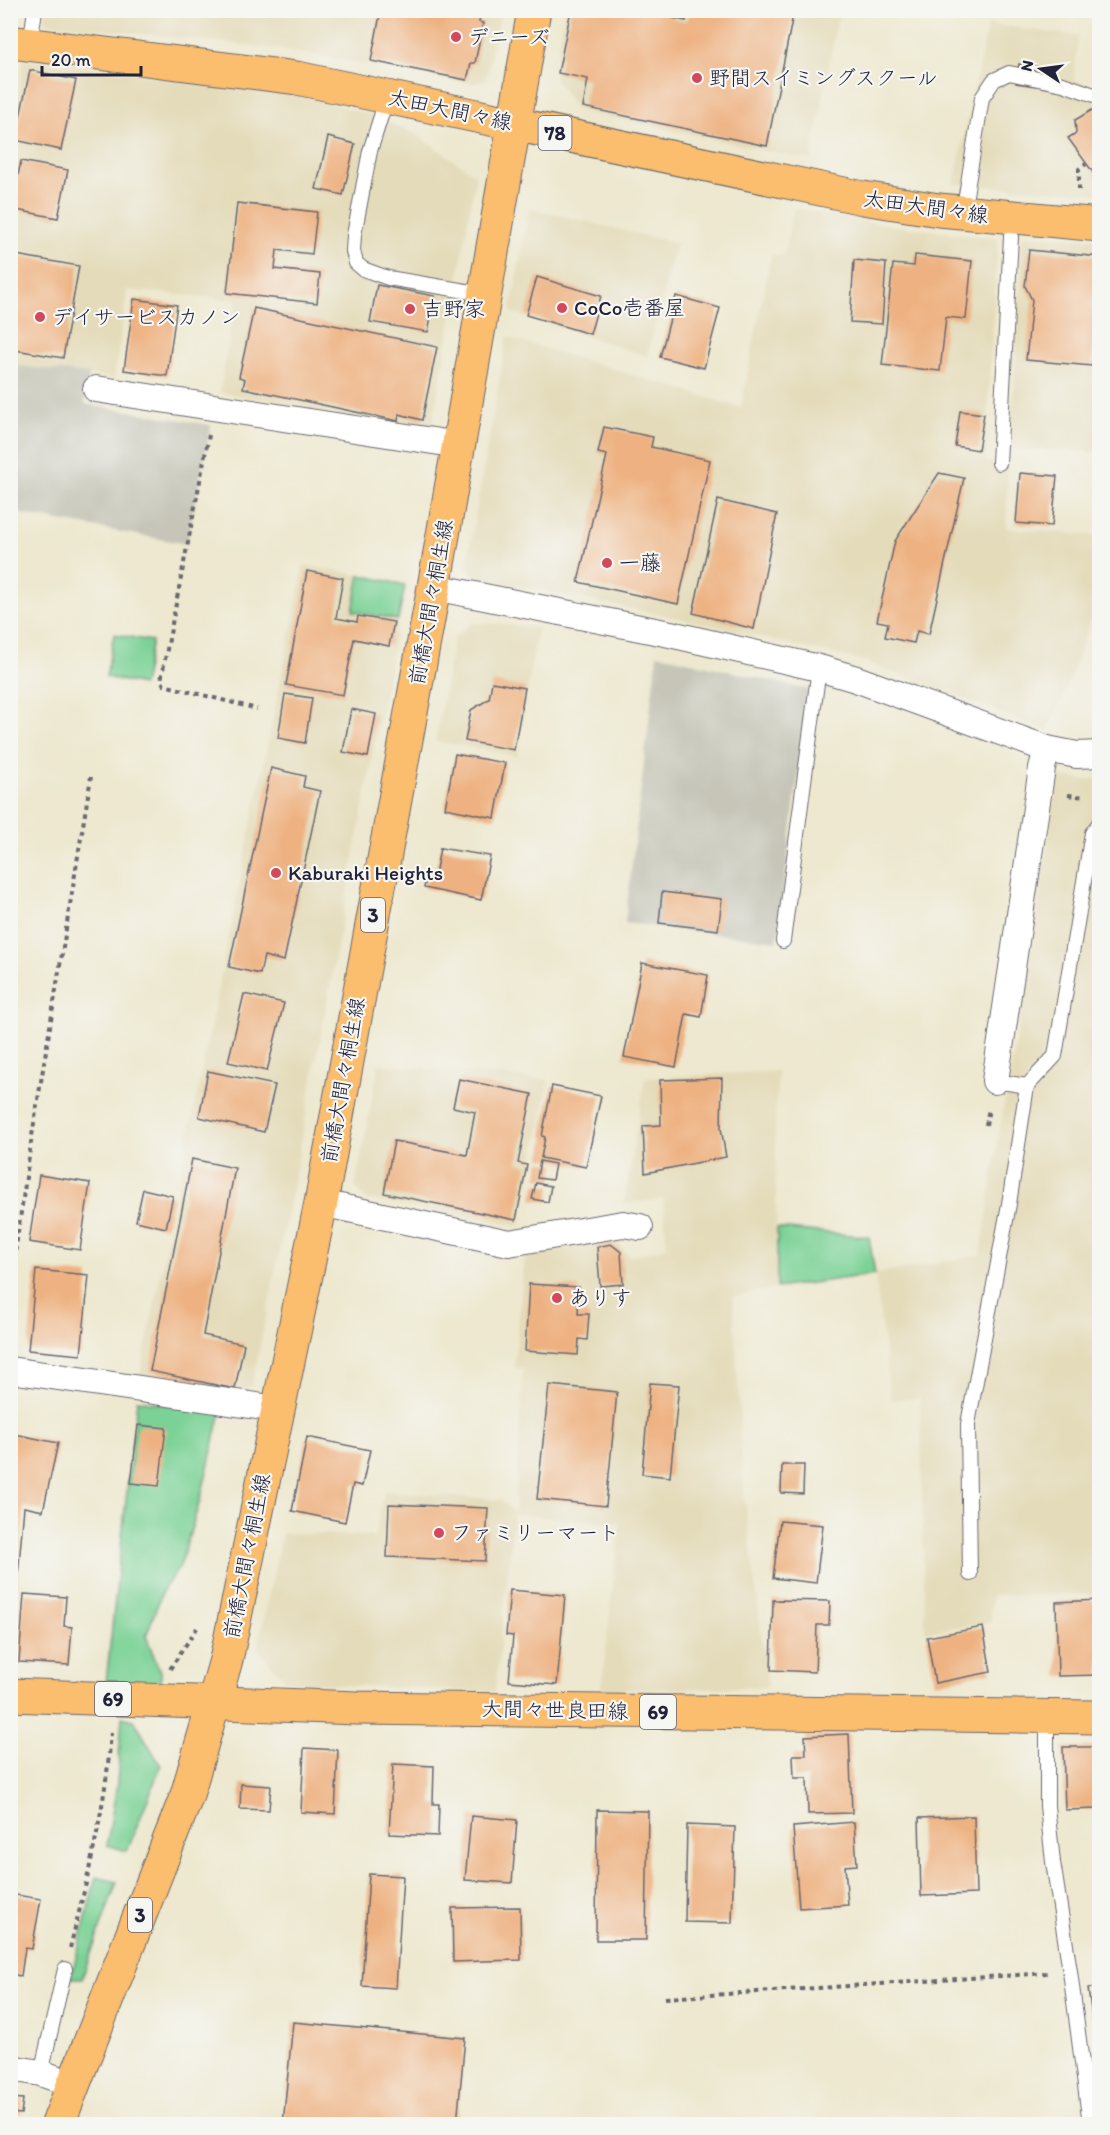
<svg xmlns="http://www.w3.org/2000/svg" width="1110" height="2135" font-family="Itim,'Klee One',sans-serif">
<rect width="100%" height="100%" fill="#f6f6f2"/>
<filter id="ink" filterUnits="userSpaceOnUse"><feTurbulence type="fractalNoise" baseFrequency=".0167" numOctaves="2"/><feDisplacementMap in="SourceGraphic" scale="12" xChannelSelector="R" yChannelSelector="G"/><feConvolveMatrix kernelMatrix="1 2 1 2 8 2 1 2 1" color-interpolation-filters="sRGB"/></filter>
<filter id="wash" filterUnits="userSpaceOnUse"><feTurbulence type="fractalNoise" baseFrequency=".008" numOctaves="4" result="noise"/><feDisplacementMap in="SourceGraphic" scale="24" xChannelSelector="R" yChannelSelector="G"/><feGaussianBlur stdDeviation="1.35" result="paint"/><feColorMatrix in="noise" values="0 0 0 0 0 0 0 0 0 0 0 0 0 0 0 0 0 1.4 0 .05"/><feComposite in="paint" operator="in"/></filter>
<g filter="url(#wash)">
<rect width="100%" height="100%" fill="#ede8cf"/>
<g fill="#e4dbba">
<path d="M46,10L501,11L487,74L484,81L473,84L280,49L44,23Z"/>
<path d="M565,11H839L811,160L576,110L554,77Z"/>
<path d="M988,24L1078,36L1074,80L1099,89V193L954,184Z"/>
<path d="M23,59L305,96L368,114L415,134L476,175L433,422L419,430L220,392L236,300L127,290L114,379L11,365L10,150Z"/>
<path d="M529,208L676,243L647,356L511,312Z"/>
<path d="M794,208L893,226L998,238L985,461L1008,464L1006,528L1099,536V598L1063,697L1047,730L863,661L683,619L473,577L467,563L507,337L741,408L771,255H784Z"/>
<path d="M1023,235L1099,239L1100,436L1097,452L1010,449Z"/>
<path d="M304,565L360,575L353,611L398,620L295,1174L252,1385L238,1394L140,1376Z"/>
<path d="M472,623L504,624L537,629L517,756L435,741L454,638Z"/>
<path d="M1057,776L1083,780L1099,778V1594L992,1595L991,1622L925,1632L920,1398L891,1400L875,1274L981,1255L1000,1127L1024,1001Z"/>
<path d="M379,1064L549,1080L520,1226L366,1199L355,1187Z"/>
<path d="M778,1071L775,1119L777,1288L733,1297L744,1494L768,1687L601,1690L620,1523L514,1514L495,1692L288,1682L257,1650L282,1533L375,1536L384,1491L502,1500L514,1513L523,1370L514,1367L525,1257L613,1237L629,1257L667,1247L663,1199L624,1204L645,1078Z"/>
</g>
<g fill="#c6c5b8">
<path d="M10,365L89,374L85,404L211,425L187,544L11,512Z"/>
<path d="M657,654L809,690L777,941L625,923Z"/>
</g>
<g fill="#7cd296" stroke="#4f7a68" stroke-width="1.5">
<path d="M360,575L405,585L398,620L353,611Z"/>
<path d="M114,634L152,641L143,685L106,677Z"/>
<path d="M777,1228L869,1237L875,1274L777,1288Z"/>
<path d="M137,1400L221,1412L201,1497L180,1566L163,1590L146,1636L161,1674L160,1684L106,1682Z"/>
<path d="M122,1717L134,1720L161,1766L127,1851L107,1845L117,1783Z"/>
<path d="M96,1877L117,1882L82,1978H71Z"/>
</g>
<g id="blocks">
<g fill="#eeb282">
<path d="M381,10H481L479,22L483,23L475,63H471L467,80L371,61Z"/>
<path d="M571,10H673L672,18L686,21L689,10H794L767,146L583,107L588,79L558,73Z"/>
<path d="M1019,64L1039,67L1036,86L1016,83Z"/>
<path d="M30,70L76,80L61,150L15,140Z"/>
<path d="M1097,107H1100V182L1068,138L1076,133L1075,120Z"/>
<path d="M328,137L355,144L343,195L316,189Z"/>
<path d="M21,161L68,170L58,218L11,209Z"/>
<path d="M237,203L317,212L312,254L277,250L275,269L320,274L317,303L227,293Z"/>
<path d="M1029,250L1100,257V346L1094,345L1092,366L1026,360L1032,300L1025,286Z"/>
<path d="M16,255L79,266L63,358L10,349V285Z"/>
<path d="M915,255L972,261L966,319L946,317L940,371L882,365L893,264L914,266Z"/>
<path d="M854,260L886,263L882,324L850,322Z"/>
<path d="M537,277L601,296L590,334L526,315Z"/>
<path d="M377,285L435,296L428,332L370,322Z"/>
<path d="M676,296L720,308L704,368L660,357Z"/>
<path d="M134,299L177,305L167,376L124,370Z"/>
<path d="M254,308L437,347L422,420L399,414L398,421L243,388L245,379L239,377Z"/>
<path d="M960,411L984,414L978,450L955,446Z"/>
<path d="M604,427L653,437L651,447L710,460L678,604L578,582L607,455L598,453Z"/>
<path d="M939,473L964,478L929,634L917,631L914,643L885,637L888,623L877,621L895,541Z"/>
<path d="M1020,473L1057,476L1052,526L1016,523Z"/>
<path d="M718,500L777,514L754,629L693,613Z"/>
<path d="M307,571L343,578L336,618L357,622L358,616L394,622L389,646L354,639L343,695L286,685Z"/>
<path d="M492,682L525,688L514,750L465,741L471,710L489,699Z"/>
<path d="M285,694L312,698L305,743L278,738Z"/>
<path d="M351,709L376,714L368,757L343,752Z"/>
<path d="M455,754L505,763L495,818L445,808Z"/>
<path d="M271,768L305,776L303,787L320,791L284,961L264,956L260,974L229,967Z"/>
<path d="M440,848L490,856L481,900L424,888L427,873L435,875Z"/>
<path d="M662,892L722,899L718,930L659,923Z"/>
<path d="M642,963L708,975L701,1017L686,1014L676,1067L624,1057Z"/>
<path d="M244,994L284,1003L267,1071L228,1062Z"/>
<path d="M208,1071L275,1085L264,1132L199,1117Z"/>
<path d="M722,1078L721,1128L726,1157L645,1173L643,1126L661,1125L660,1080Z"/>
<path d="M459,1079L532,1094L518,1163L527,1165L516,1220L384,1193L394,1141L467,1155L475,1112L453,1107Z"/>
<path d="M552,1086L601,1096L586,1167L541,1158L545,1137L542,1136Z"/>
<path d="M192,1159L235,1168L203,1335L244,1344L235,1389L150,1371Z"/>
<path d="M540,1161L555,1164L552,1180L537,1178Z"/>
<path d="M39,1175L90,1183L80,1250L29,1242Z"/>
<path d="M536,1183L551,1186L548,1202L532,1199Z"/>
<path d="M143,1189L173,1196L166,1228L136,1221Z"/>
<path d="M611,1244L621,1252L623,1284L600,1286L597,1247Z"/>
<path d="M36,1270L89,1275L81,1355L28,1350Z"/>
<path d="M529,1284L579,1287L578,1314H589L587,1340L579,1339L578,1355L525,1351Z"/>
<path d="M650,1383L679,1385L670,1477L642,1474Z"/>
<path d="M549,1385L617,1392L606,1506L537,1499Z"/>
<path d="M138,1425L166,1428L159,1486L131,1483Z"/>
<path d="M10,1433L58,1443L43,1511L24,1507L14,1621H10Z"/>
<path d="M307,1437L370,1450L362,1486L353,1484L345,1522L292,1511Z"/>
<path d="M782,1465H804L803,1494L781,1493Z"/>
<path d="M389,1504L488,1508L485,1561L387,1557Z"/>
<path d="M780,1521L823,1525L816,1583L773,1578Z"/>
<path d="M510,1590L565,1595L557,1685L509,1681L513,1636L506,1635Z"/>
<path d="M24,1594L66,1597L64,1626L72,1627L69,1665L19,1662Z"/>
<path d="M773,1600L830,1601L829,1625H817L815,1672L771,1670Z"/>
<path d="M1100,1600V1675L1058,1676L1056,1602Z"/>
<path d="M983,1627L991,1672L935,1683L927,1637Z"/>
<path d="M849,1734L852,1813L808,1814L807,1778H794L793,1755H806L805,1736Z"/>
<path d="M1063,1747H1098L1099,1809L1065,1810Z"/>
<path d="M304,1748L338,1750L335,1814L301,1812Z"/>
<path d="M393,1764L434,1766L433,1804H439L438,1836L389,1834Z"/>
<path d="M241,1784L271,1786L269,1810L240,1809Z"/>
<path d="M597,1810L648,1811L646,1940H596Z"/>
<path d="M471,1816L517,1820L512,1883L465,1880Z"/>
<path d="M974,1816L976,1894L921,1896L919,1818Z"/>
<path d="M854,1822L857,1865L845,1866L848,1905L799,1908L793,1827Z"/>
<path d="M687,1825L735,1827L732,1923L685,1922Z"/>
<path d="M369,1874L403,1876L396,1988L362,1986Z"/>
<path d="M10,1894L41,1899L32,1949L25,1948L21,1976L10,1974Z"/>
<path d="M520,1907L521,1960L453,1962L452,1908Z"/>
<path d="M1100,1986V2016L1092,2017L1088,1988Z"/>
<path d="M10,2000H14L12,2018H10Z"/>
<path d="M293,2022L465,2038L457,2124H283Z"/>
<path d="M10,2098L23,2099L21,2114L10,2113Z"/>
</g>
</g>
</g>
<g filter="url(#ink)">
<use href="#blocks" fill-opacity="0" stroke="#69676f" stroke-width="1.5"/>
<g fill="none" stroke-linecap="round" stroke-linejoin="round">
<g stroke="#69676f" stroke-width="16">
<g id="lane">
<path d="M30,44L35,10"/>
<path d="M387,97L370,151L354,235L353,251L356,263L363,269L388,278L484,294"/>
<path d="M963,213L982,98L994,80L1009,73L1063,84L1100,97"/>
<path d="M999,463L1012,218"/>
<path d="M783,941L819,668"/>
<path d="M995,1081L1027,1086"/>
<path d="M970,1574L968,1424L1009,1204L1027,1086L1055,1056L1092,833L1100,822"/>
<path d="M1047,1717V1806L1053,1862L1070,1971L1090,2124"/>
<path d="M41,2073L65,1969"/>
</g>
</g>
<g stroke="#69676f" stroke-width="28">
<g id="street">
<path d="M96,389L459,445"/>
<path d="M434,587L670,634L819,668L856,679L1047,749L1077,755L1100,754"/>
<path d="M995,1081L1042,768L1047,749"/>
<path d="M321,1203L509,1243L623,1224L640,1227"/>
<path d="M10,1370L277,1409"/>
<path d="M10,2068L41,2073L74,2085"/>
</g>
</g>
<g stroke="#69676f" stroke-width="35">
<g id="primary">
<path d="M10,42L297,78L863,198L939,210L1100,225"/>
<path d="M10,1695L357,1708L1100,1717"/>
<path d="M58,2124L187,1795L226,1660L321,1203L434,587L534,10"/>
</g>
</g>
<g stroke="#69676f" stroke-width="4" stroke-dasharray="4.5 4.5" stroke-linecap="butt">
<path d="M1079,190V169L1086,164"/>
<path d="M209,435L161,680L164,685L257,709"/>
<path d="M1068,795L1085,797"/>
<path d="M986,1125L989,1108"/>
<path d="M10,1305L12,1274L32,1136L91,777"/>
<path d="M170,1669L197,1628"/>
<path d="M70,1948C88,1876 106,1806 111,1732"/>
<path d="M665,1998L1048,1973"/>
</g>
<use href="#lane" stroke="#fff" stroke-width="14"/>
<use href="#street" stroke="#fff" stroke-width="26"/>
<use href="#primary" stroke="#fbbd6e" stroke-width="33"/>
</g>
</g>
<g fill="#d1495b" stroke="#f6f6f2" stroke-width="2">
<circle cx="456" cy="37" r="6"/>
<circle cx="697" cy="78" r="6"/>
<circle cx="562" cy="308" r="6"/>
<circle cx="410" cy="309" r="6"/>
<circle cx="40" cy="317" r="6"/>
<circle cx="607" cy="563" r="6"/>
<circle cx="276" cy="873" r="6"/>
<circle cx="557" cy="1298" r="6"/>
<circle cx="439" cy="1533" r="6"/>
</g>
<g text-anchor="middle" stroke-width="4.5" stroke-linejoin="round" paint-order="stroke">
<g fill="#f6f6f2" stroke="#626272" stroke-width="1.5">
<rect x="538.5" y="116" width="33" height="34" rx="4.5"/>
<rect x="361" y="898" width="24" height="34" rx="4.5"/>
<rect x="95" y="1682" width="36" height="34" rx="4.5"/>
<rect x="640" y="1695" width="36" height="34" rx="4.5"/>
<rect x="128" y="1898" width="24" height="34" rx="4.5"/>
</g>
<g font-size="20" font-weight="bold" fill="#22223b">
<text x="555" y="140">78</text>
<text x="373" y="922">3</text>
<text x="113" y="1706">69</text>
<text x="658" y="1719">69</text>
<text x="140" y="1922">3</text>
</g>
<g font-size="21" fill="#22223b" stroke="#f6f6f2" text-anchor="start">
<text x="468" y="44">デニーズ</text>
<text x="709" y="85">野間スイミングスクール</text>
<text x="574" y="315">CoCo壱番屋</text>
<text x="422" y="316">吉野家</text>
<text x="52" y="324">デイサービスカノン</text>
<text x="619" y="570">一藤</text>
<text x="288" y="880">Kaburaki Heights</text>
<text x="569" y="1305">ありす</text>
<text x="451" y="1540">ファミリーマート</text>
</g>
<g font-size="21" fill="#22223b" stroke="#f6f6f2">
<text transform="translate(450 110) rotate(12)" y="7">太田大間々線</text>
<text transform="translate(926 207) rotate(8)" y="7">太田大間々線</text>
<text transform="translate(431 602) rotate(-80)" y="7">前橋大間々桐生線</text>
<text transform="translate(343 1080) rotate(-80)" y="7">前橋大間々桐生線</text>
<text transform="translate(247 1556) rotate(-79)" y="7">前橋大間々桐生線</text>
<text transform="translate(555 1710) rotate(1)" y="7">大間々世良田線</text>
</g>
</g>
<rect width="1110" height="2135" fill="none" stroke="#f6f6f2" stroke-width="36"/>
<g transform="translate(1041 69) rotate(283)" stroke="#f6f6f2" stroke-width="4.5" paint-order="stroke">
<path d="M0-4.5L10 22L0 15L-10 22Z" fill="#22223b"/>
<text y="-9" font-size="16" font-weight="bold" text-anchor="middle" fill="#22223b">N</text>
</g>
<path d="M42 66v9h99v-9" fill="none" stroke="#22223b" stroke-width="3"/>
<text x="51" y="66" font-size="18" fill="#22223b" stroke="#f6f6f2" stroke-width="4.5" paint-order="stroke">20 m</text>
</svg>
